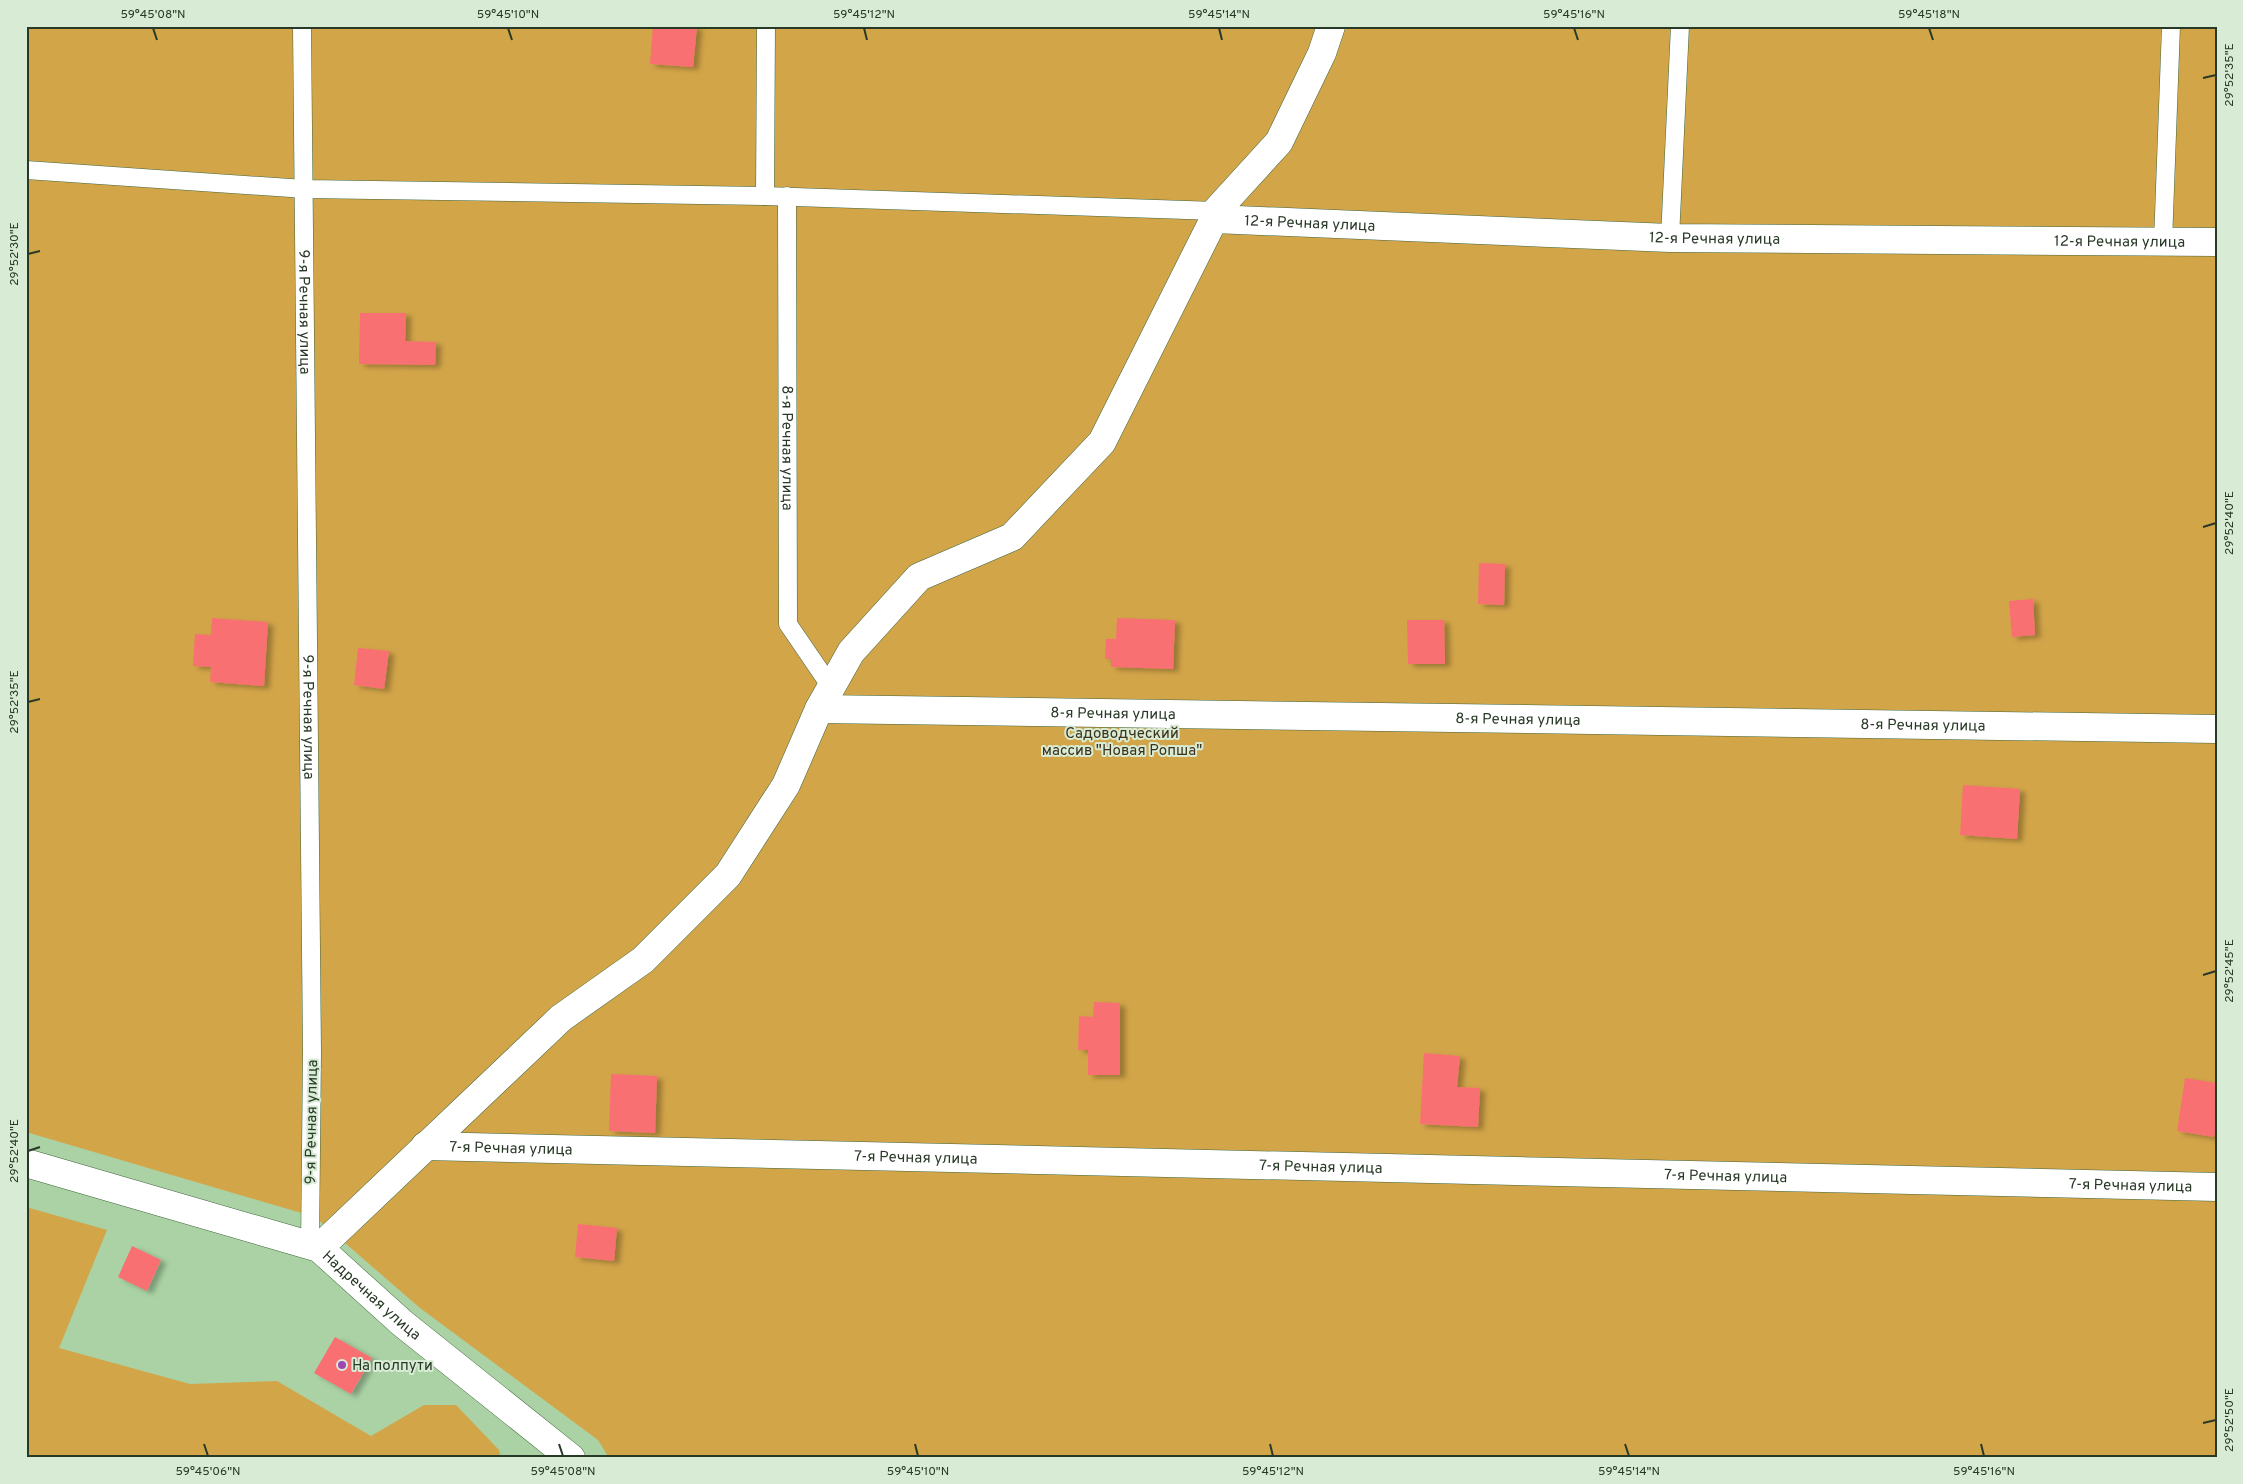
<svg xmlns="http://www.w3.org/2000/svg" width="2243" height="1484" font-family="Overpass,sans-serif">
<defs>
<filter id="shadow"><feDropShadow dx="5.5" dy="3" stdDeviation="2.5" flood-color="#0004"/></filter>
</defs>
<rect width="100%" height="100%" fill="#aad2a4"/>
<g fill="#d3a549">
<path d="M26,26H2217V1458H609L598,1440L420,1308L315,1217L26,1132Z"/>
<path d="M26,1207L107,1230L59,1348L190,1384L277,1381L371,1436L424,1405H456L499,1450L501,1458H26Z"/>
</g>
<g fill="#f97072" filter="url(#shadow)">
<path d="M653,26H697L693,67L650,64Z"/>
<path d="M360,313H406L405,341L436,342L435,365L359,364Z"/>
<path d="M1479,563L1505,564L1504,605L1478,604Z"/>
<path d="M2033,599L2035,635L2012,637L2009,601Z"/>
<path d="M212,618L268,622L264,686L210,682L211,667L193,666L195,634L211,635Z"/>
<path d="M1117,618L1175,620L1173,669L1111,667V659H1105L1106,639H1116Z"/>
<path d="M1407,620H1444L1445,664H1408Z"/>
<path d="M358,648L389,651L384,689L354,685Z"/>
<path d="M1963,785L2020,789L2017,839L1960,835Z"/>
<path d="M1094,1002L1120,1003V1075H1088V1050H1078L1079,1016L1093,1017Z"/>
<path d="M1424,1053L1460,1056L1457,1087L1480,1088L1478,1127L1420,1124Z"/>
<path d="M611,1074L657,1076L655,1133L609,1131Z"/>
<path d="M2185,1078L2217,1083V1120L2214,1137L2177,1131Z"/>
<path d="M578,1224L617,1228L614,1261L575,1257Z"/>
<path d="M132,1246L161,1260L147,1291L118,1277Z"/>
<path d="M335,1337L372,1358L351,1394L314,1373Z"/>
</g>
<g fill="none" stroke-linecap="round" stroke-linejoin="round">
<g stroke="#41663d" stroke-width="19">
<g id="lane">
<path id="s1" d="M302,26L312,1052L310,1246"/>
<path d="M26,170L305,189L765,196L1216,211"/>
<path d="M765,196L766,26"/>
<path id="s2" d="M787,196L788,624L831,687"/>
<path d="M1670,238L1680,26"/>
<path d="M2163,242L2171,26"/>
</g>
</g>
<g stroke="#41663d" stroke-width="29">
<g id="street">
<path id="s3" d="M1214,219L1670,238L2217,242"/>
<path id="s4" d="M819,709L2217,729"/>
<path id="s5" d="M425,1146L2217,1187"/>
<path id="s6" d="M26,1163L319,1248L402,1323L571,1458"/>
<path d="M319,1248L561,1018L643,960L728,875L786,785L819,709L851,652L919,577L1012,537L1102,442L1214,219L1216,211L1279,142L1322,53L1331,26"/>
</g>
</g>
<use href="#lane" stroke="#fff" stroke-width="18"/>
<use href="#street" stroke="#fff" stroke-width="28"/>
</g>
<path fill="none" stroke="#293927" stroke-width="2" d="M153,28L157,40M508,28L512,40M864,28L867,40M1219,28L1222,40M1574,28L1578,40M1929,28L1933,40M2203,78L2216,75M28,254L40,251M2203,527L2216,523M28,702L40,699M2203,975L2216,971M28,1151L40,1147M2203,1423L2216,1420M204,1444L208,1456M559,1444L563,1456M915,1444L918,1456M1270,1444L1273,1456M1625,1444L1629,1456M1981,1444L1984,1456"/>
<circle fill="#a145b0" stroke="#d8ecd5" stroke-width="2" cx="342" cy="1365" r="5"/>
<g text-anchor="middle" stroke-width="4" stroke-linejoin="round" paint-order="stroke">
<g font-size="15" fill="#293927" stroke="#d8ecd5">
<text dy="5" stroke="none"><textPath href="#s3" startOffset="96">12-я Речная улица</textPath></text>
<text dy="5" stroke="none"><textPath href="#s3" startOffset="501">12-я Речная улица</textPath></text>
<text dy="5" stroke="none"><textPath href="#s3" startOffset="906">12-я Речная улица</textPath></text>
<text dy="5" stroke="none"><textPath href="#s1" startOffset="286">9-я Речная улица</textPath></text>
<text dy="5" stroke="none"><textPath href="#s2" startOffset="252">8-я Речная улица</textPath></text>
<text dy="5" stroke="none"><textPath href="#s4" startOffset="294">8-я Речная улица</textPath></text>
<text dy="5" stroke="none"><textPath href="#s1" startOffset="691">9-я Речная улица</textPath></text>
<text dy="5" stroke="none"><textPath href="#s4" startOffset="699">8-я Речная улица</textPath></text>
<text dy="5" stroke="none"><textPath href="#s4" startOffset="1104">8-я Речная улица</textPath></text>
<text transform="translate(311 1122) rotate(-89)" y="5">9-я Речная улица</text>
<text dy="5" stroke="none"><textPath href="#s5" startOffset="86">7-я Речная улица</textPath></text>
<text dy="5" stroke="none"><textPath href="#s5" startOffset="491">7-я Речная улица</textPath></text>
<text dy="5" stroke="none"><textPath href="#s5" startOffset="896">7-я Речная улица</textPath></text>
<text dy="5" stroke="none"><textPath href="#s5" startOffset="1301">7-я Речная улица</textPath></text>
<text dy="5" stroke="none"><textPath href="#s5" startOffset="1706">7-я Речная улица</textPath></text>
<text dy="5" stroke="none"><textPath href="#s6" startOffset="376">Надречная улица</textPath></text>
</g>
<g font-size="15" fill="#3d311b" stroke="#d8ecd5">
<text x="1122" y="738">Садоводческий<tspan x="1122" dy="17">массив "Новая Ропша"</tspan></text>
</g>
<g font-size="15" fill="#293927" stroke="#d8ecd5" text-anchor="start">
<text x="352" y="1370">На полпути</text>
</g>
</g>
<rect width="2243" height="1484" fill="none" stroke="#d8ecd5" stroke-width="55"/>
<rect x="28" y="28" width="2188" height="1428" fill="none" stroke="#293927" stroke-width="2"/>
<g font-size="12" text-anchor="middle" fill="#293927">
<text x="153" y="18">59°45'08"N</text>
<text x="508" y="18">59°45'10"N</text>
<text x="864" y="18">59°45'12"N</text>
<text x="1219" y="18">59°45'14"N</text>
<text x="1574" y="18">59°45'16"N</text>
<text x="1929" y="18">59°45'18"N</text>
<text transform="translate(2229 75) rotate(-90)" y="4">29°52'35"E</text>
<text transform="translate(14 254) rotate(-90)" y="4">29°52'30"E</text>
<text transform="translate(2229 523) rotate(-90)" y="4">29°52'40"E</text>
<text transform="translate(14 702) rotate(-90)" y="4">29°52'35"E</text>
<text transform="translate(2229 971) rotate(-90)" y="4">29°52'45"E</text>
<text transform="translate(14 1151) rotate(-90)" y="4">29°52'40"E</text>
<text transform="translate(2229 1420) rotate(-90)" y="4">29°52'50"E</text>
<text x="208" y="1475">59°45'06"N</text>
<text x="563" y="1475">59°45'08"N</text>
<text x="918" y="1475">59°45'10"N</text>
<text x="1273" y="1475">59°45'12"N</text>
<text x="1629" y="1475">59°45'14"N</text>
<text x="1984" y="1475">59°45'16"N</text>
</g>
</svg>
